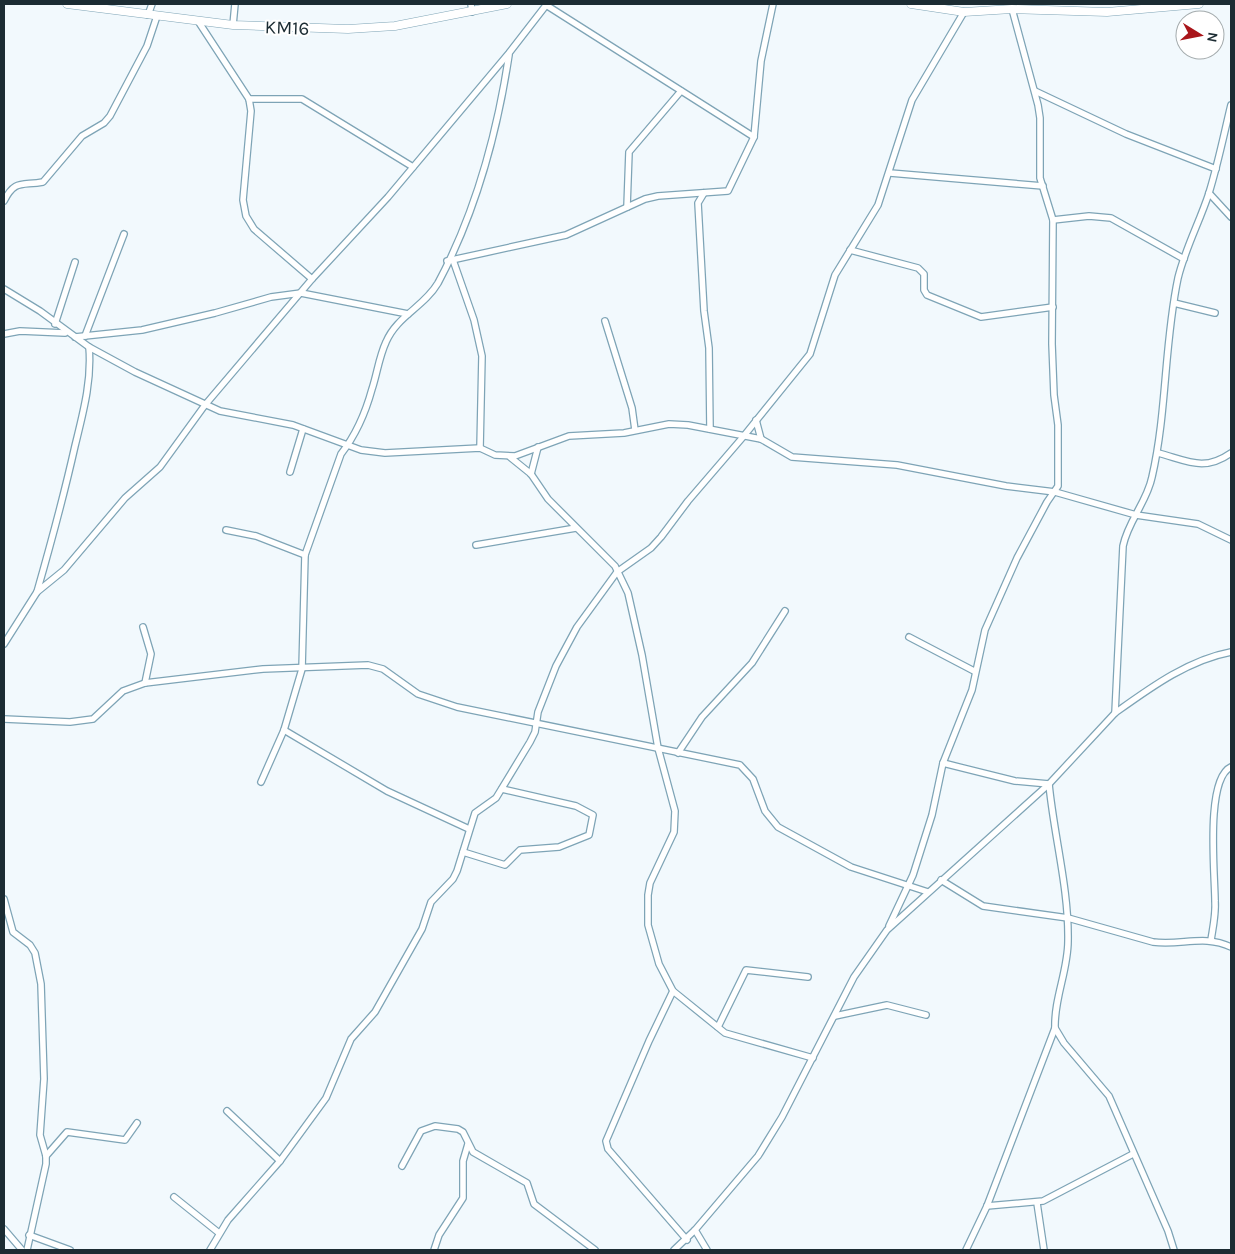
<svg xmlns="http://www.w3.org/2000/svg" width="1235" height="1254" font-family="Karla,sans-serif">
<rect width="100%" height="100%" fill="#f2f9fd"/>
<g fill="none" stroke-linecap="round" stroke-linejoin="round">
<g stroke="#7ea4b6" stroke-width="8">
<g id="street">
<path d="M471,4L472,12"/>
<path d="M546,5L754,137"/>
<path d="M148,15L152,4"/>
<path d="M198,21L249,99L251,111L243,200L246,216L254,229L312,279"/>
<path d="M233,25L235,4"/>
<path d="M1035,91L1126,134L1216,169"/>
<path d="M249,99H302L413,167"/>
<path d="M890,173L1043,186"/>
<path d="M704,193L698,203L704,311L709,348L710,429"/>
<path d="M1209,193L1231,217"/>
<path d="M4,201C15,179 22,186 43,182L82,136L104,123L110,116L147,46L157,16"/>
<path d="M627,207L629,152L681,91"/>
<path d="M1053,220L1089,216L1111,218L1184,259"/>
<path d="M850,250L918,268L924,274V290L927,295L981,317L1053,307"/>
<path d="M453,260L474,320L482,356L480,448"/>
<path d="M447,261L566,235L645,199L658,196L728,191L754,137L761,61L773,4"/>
<path d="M4,289L40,311L89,347L135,372L220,411L293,425L361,450L385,453L480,448L495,455L515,456L569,436L624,433L669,424L688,425L761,439L792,457L897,465L1006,486L1055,492L1136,515L1198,524L1231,540"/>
<path d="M1174,303L1215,313"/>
<path d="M605,321L632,408L635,430"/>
<path d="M55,324L75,262"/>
<path d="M4,334L20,331L65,333"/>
<path d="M85,336L124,234"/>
<path d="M75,337L142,330L215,313L271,297L301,293L408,314"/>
<path d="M756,420L761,439"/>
<path d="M1158,453C1188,461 1204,472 1231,453"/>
<path d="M510,457L531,474L548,499L615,566L628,593L642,655L658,748L675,811L674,832L650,883L648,895V925L659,964L673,991L725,1033L813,1058"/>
<path d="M290,472L303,429"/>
<path d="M531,474L538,447"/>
<path d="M226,530L256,536L305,555"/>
<path d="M476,545L576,528"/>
<path d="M37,592C51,543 64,495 75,446C83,413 92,381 89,347"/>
<path d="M143,627L151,654L145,683"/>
<path d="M909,637L974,671"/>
<path d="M4,644L37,592L64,570L125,498L160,467L205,405L312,279L388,197L509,53L547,4"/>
<path d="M1115,713C1150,688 1188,660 1231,652"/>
<path d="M4,719L70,722L93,719L123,691L145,683L263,669L368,665L383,669L418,694L457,707L740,765L753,779L765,811L778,827L851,867L928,892"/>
<path d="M284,730L387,791L469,829"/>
<path d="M678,753L702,717L752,663L785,611"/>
<path d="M943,763L1015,781L1049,784"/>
<path d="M261,782L284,730L302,669L305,555L341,454C355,436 366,411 372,389C377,374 379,357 386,342C397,316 424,307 438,283C476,212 497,134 509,55"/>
<path d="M463,852L505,865L520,850L559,847L589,835L593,815L576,806L502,789"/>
<path d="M941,880L983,906L1068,918L1153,942C1181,946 1204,934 1231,947"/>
<path d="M4,899L13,932L30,945L35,953L41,984L44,1079L40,1135L46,1156V1164L27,1250"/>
<path d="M889,926L913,875L932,815L943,763L972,690L985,630L1017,558L1047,502L1058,486V425L1054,395L1052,344L1053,220L1040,178V118L1038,105L1012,9"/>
<path d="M1211,940C1213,927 1216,914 1215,901C1215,875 1205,779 1231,767"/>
<path d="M673,991L649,1041L606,1141L608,1149L687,1240"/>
<path d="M835,1016L887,1005L926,1015"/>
<path d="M718,1027L746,970L808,977"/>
<path d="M1055,1028L1064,1043L1109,1096L1168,1231L1174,1250"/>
<path d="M227,1111L280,1161"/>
<path d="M46,1156L67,1132L125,1140L137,1123"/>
<path d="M402,1166L421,1131L435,1126L458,1129L463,1132L473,1152L527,1183L534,1204L595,1250"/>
<path d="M174,1197L219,1233"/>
<path d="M1037,1203L1044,1250"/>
<path d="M987,1206L1043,1201L1133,1154"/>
<path d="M4,1229L22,1250"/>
<path d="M695,1230L707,1250"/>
<path d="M29,1235L70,1250"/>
<path d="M210,1250L228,1220L280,1161L326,1098L351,1039L375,1012L422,929L431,902L453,879L457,871L475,813L496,798L530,742L535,732L538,712L556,666L577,627L617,572L651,548L661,537L688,501L743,437L810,354L835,275L878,205L912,100L964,12"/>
<path d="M434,1250L439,1235L463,1198V1161L468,1144"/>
<path d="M674,1250L695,1230L758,1156L782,1117L854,977L887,930L1049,784L1115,713L1123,546C1128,521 1147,502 1152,477C1167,412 1164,344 1178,278C1185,249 1200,221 1209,193C1218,164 1224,134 1231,105"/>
<path d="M966,1250L987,1206L1055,1028C1054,998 1068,971 1068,941C1069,889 1054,836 1049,784"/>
</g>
</g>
<g stroke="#7ea4b6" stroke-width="9">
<g id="secondary">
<path d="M67,4L233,25L348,29L395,26L507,4"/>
<path d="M911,4L964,12L1012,9L1107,12L1199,4"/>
</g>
</g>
<use href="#street" stroke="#fff" stroke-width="5.5"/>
<use href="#secondary" stroke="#fff" stroke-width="8"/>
</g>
<g text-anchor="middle" stroke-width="4" stroke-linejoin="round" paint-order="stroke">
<g font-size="19" fill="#1c2c33" stroke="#fff">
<text transform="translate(287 27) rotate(2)" y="7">KM16</text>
</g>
</g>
<rect width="1235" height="1254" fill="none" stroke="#1c2c33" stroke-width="10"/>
<g transform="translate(1200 35) rotate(100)"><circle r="24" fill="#ffffff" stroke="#a4abad"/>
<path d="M0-4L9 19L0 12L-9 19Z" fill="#a9151a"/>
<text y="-8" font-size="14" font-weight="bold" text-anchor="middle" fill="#1c2c33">N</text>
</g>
</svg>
